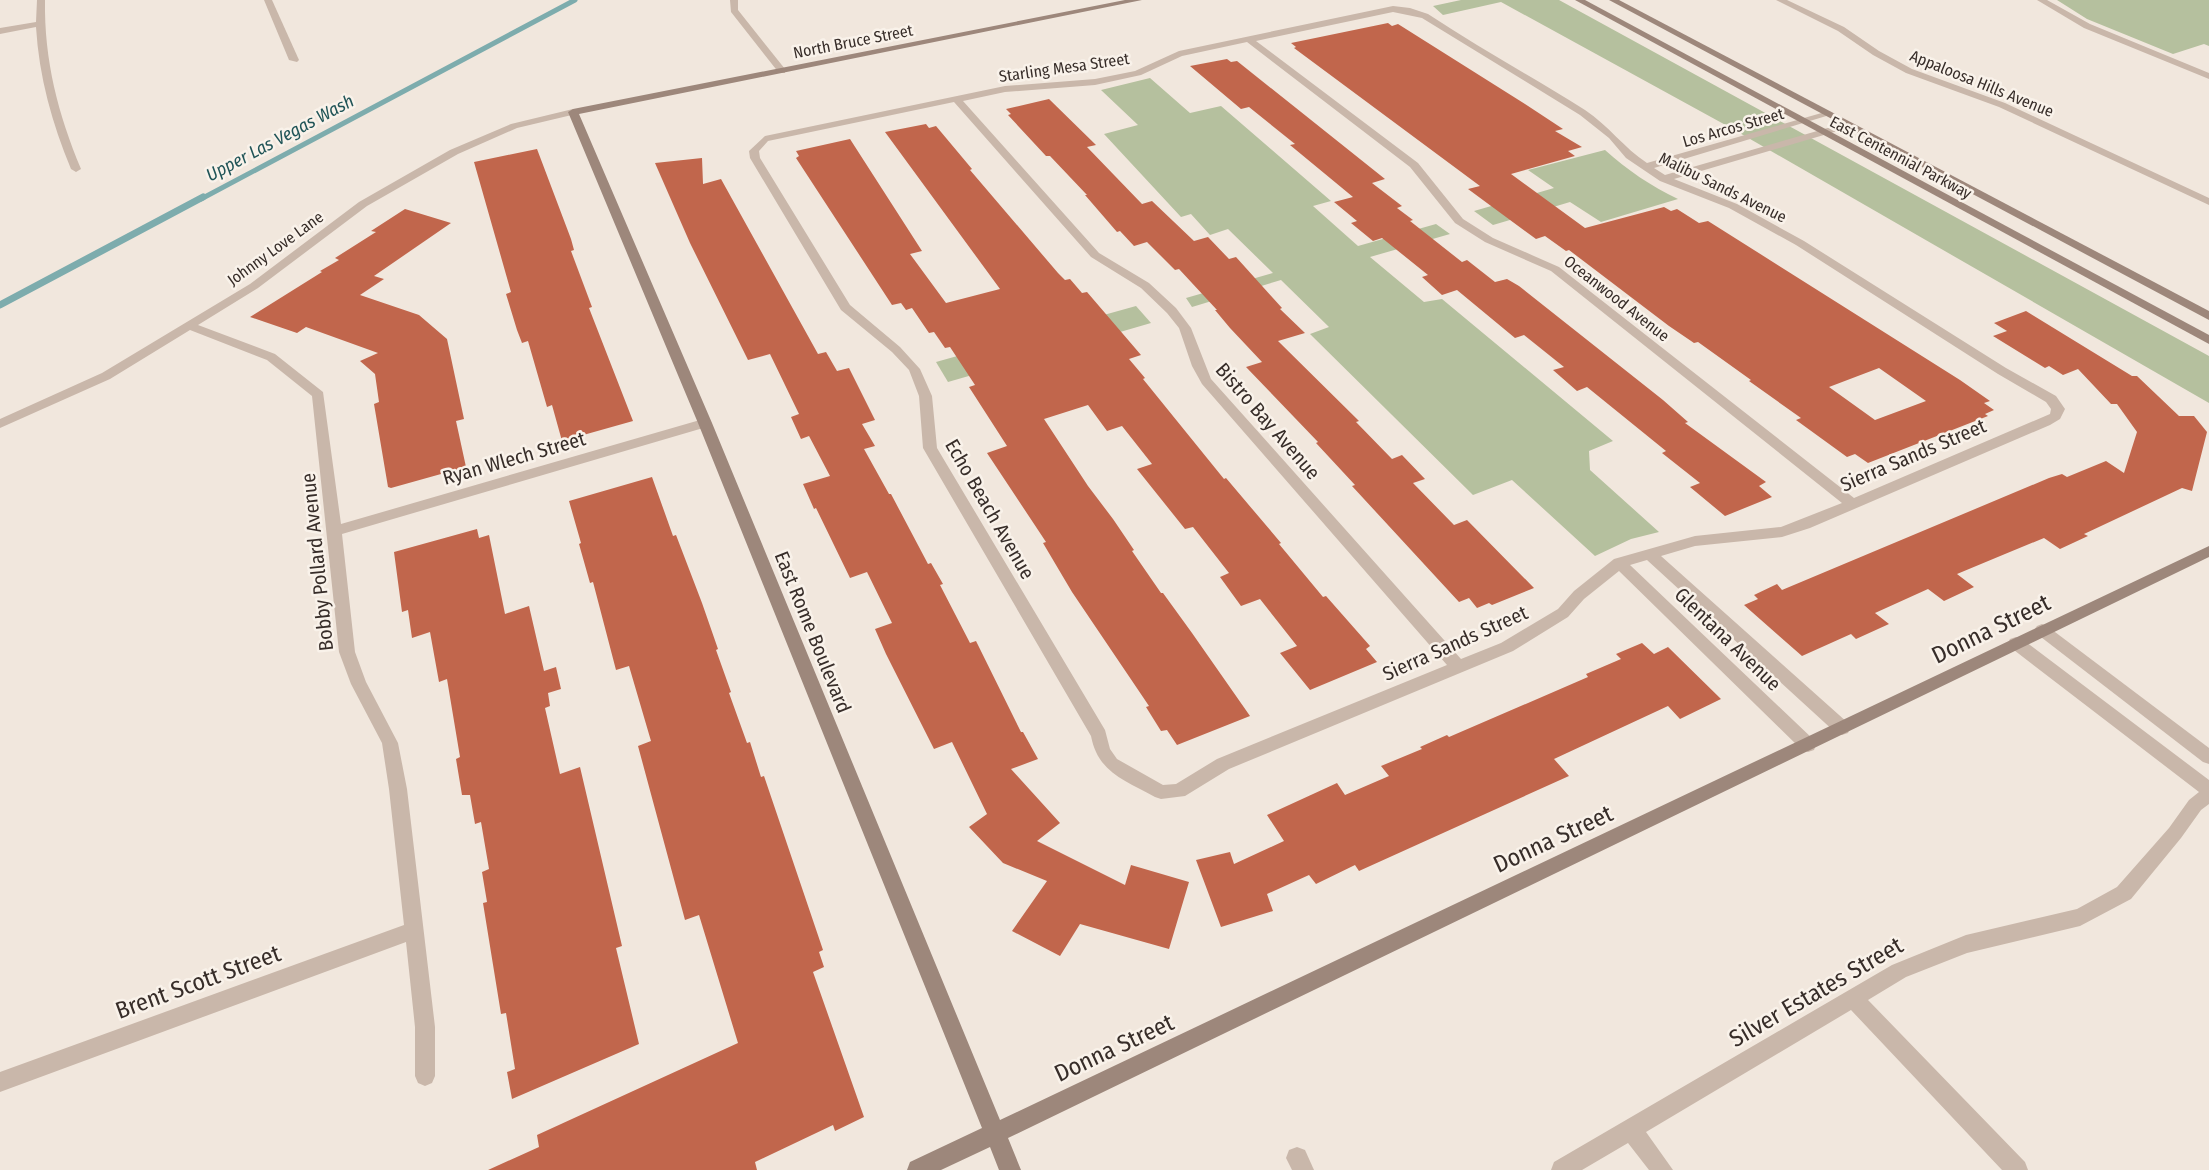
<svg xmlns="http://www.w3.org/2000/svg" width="2209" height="1170" font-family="'Fira Sans Condensed',sans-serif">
<rect width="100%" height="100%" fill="#f1e7dd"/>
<g fill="#b5c09e">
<path d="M1461,0H1559L2209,356V403L1731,128L1501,2L1443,15L1433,6Z"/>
<path d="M2057,0H2209V46L2204,44L2173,54L2087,19Z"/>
<path d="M1150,78L1190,113L1221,106L1331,201L1313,206L1358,246L1436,224L1450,234L1370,257L1424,302L1442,299L1613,441L1589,451L1590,470L1659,532L1631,539L1595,556L1512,480L1473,495L1310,334L1329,327L1281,280L1192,307L1186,298L1273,273L1228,229L1210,235L1191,214L1181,217L1104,134L1138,125L1101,90Z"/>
<path d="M1605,150C1627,170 1651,186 1678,199L1601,222L1570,202L1493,225L1474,211L1554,188L1528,170Z"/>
<path d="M1136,306L1151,323L948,382L936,362Z"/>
</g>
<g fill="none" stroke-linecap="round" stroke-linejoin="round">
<path stroke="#7dacad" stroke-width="5" d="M201,199L575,0"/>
<path stroke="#7dacad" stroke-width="7" d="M0,305L203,197"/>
</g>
<g fill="#c1664c" fill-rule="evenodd">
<path d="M1388,23L1392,26L1398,24L1525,104L1563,129L1555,131L1582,147L1568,151L1575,156L1511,174L1585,228L1664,207L1671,211L1677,209L1699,223L1708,221L1960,380L1990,401L1984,403L1994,410L1985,414L1988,416L1868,463L1855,454L1847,457L1796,420L1801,418L1749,381L1751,380L1698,342L1694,343L1669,326L1569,250L1566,251L1545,236L1536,239L1468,189L1480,186L1294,48L1296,47L1291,43ZM1879,368L1926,401L1875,420L1829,387Z"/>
<path d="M1227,59L1231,62L1237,61L1385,179L1372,183L1402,206L1397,208L1413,220L1410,221L1462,262L1467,260L1495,282L1507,279L1519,286L1663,400L1688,422L1685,423L1766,482L1759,486L1772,497L1725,516L1690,487L1700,483L1662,453L1666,451L1587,387L1577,391L1553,370L1564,367L1524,335L1515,338L1457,290L1442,295L1422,277L1428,275L1382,238L1373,241L1351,223L1357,221L1334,202L1353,197L1290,145L1295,144L1249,107L1241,109L1190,66Z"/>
<path d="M1049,99L1096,145L1087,147L1142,204L1152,201L1194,241L1208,237L1229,259L1236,257L1282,308L1280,309L1305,333L1278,341L1359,421L1356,422L1392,459L1402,455L1425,479L1413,483L1454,525L1467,520L1534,588L1492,605L1489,603L1477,608L1469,598L1459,602L1352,486L1355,485L1316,443L1318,442L1246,367L1262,362L1230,328L1215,310H1217L1179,269L1175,270L1147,242L1134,246L1120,231L1117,232L1085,195H1087L1050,156H1046L1008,115L1011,114L1006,109Z"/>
<path d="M926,124L929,128L936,126L972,169L970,170L1058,273L1065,280L1070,279L1082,293L1087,292L1141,355L1129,359L1145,378L1143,379L1224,479L1226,478L1281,543L1279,544L1323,597L1326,596L1370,646L1366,649L1377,662L1310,690L1280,653L1297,646L1260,599L1241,606L1220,577L1229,573L1193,527L1185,529L1137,469L1152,464L1122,426L1107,431L1088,405L1044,419L1088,486L1113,519L1134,550L1132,551L1161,593H1163L1192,633L1250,716L1177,745L1167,730L1161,731L1146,707L1149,706L1072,592L1043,543L1046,542L987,453L1007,446L969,387L975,385L950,347L945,348L934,332L929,333L912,308L906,310L901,303L892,305L796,158L799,156L796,151L850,139L922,251L910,254L946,303L1000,289L885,132Z"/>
<path d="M537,149L571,239L574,250L571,251L592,307L589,308L633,421L562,441L552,405L547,407L528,341L522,343L517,330L506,294L511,292L474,162Z"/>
<path d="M702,158L703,184L721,179L818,354L826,352L837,371L849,368L875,420L862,424L875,446L864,449L889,494H891L928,564L931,563L943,584L940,585L970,643L976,641L1021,732H1023L1038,759L1011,769L1060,823L1037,841L1125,885L1131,865L1189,882L1169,949L1080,924L1060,956L1012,931L1047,881L1003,863L969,827L987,814L952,742L934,749L886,654L875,629L892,623L867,572L850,578L816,508L814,509L803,484L830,476L809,436L801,439L791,417L799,414L770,354L748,360L690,243L655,163Z"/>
<path d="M405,209L451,223L374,276L384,279L360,295L419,315L447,339L464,419L456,421L466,467L391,488L388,487L374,404L379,402L375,374L360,361L378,353L306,327L297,333L250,317L322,272L320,271L339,260L335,258L376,232L371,231Z"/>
<path d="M2026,311L2132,376H2137L2179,416H2194L2207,432L2192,491L2182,488L2084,534L2088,536L2060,549L2044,538L2005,554L1957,574L1974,587L1944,601L1928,589L1875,613L1889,624L1856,639L1851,634L1802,656L1744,605L1758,599L1754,595L1777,584L1782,590L2049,478L2062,474L2067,477L2106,461L2124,473L2137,432L2117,404H2111L2078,369L2063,375L2049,366L2045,368L1993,336L2007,331L1994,323Z"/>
<path d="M652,477L673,536L676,535L702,603L718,649L716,650L731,692L729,693L747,743L750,742L761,777L764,776L823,950L819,952L824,967L813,972L864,1117L835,1131L833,1125L755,1162L757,1170H488L539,1147L537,1135L738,1043L699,915L685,920L638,746L651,741L629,666L616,670L593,582L590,583L579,544L581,543L569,501Z"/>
<path d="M477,529L479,538L489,535L505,614L529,606L544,671L556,667L561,689L548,693L550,706L545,708L560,774L580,767L622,946L616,948L639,1044L512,1099L507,1072L515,1069L506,1013L501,1014L483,903L487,902L482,872L489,869L481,822L475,824L470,795H462L456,759L460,757L447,679L439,682L430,632L412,638L408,610L402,612L394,552Z"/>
<path d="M1642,643L1654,654L1668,647L1721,699L1680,719L1668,706L1554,759L1569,776L1359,871L1355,865L1316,884L1309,875L1267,894L1273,911L1221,927L1196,860L1230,852L1234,864L1284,841L1267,815L1337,783L1345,795L1389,776L1381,766L1422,749L1420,747L1447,735L1449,737L1588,677L1586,674L1621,659L1616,654Z"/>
</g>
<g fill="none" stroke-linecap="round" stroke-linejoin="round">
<g fill="#c9b7aa" fill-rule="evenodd">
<path d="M37,0H45C44,60 58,114 81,169L76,172L71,169C52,123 39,77 36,27L0,34V28L36,22Z"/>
<path d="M264,0H272L299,60L297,62L289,60Z"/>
<path d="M730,0H738V10L785,69V73H779L731,12Z"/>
<path d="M1776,0H1787L1844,27L1879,51L1912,69L2005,103L2209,198V205L1999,107L1906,73L1873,55L1838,31Z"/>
<path d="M2037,0H2047L2090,24L2209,73V79L2084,28Z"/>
<path d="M1393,6L1410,8L1428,14C1479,48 1533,77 1585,110C1609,126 1624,148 1647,163L1825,112L1833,114L1654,168L1665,175L1845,123H1851V127L1674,179L1737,204L1804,241L2006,368L2056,396L2065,409L2060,419L2050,425L1810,528L1782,537L1695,546L1661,556L1848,723L1850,728L1848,733L1842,735L1836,733L1647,560L1630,565L1814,740L1816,745L1814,750L1808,752L1802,750L1619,571L1584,599L1568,617L1513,651L1229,769L1185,796L1161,799L1155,797C1125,780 1098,773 1091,736L923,448L919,396L909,370L892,352L841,310L750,158L749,151L765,136L1005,86L1095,79L1135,71L1179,51ZM1393,12L1422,18L1580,115L1609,138L1626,158L1660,181L1729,208L1796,245L1998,374L2046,402L2051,409L2050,414L1854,498L1559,267L1493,238L1463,219L1418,163L1256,41ZM1247,42L1410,167L1455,223L1485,242L1551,271L1842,503L1781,527L1695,536L1614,559L1574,591L1558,609L1501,643L1461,659L1211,379L1191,328L1176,308L1149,283L1099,253L963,101L1005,92L1095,85L1141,75L1182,56ZM954,102L1091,257L1141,288L1167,313L1179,328L1192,366L1202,384L1447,665L1217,759L1176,784L1163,785L1117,759L1110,749L1105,730L937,448L932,396L920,369L900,347L850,305L760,158L759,151L768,141Z"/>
<path d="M573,109L578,112L576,114L517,128L458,154L367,206L258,288L198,325L275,354L323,392L341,524L700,420L705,419L712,423L710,426L342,534L355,652L366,682L398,743L407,789L435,1027V1076L432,1083L425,1086L418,1083L415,1076V1027L406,942L0,1092V1072L404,925L389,789L382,743L351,684L339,652L312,396L267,360L190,330L110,379L0,428V419L102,373L250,284L359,202L450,150L511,124Z"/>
<path d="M2042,624L2047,626L2209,748V764L2203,762L2037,634L2034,630L2037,626Z"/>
<path d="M2016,637L2022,639L2209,780V804L2201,810L2181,838L2131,899L2080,926L1967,953L1906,977L1868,1000L2025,1162L2028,1170H2002L1851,1010L1646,1132L1673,1170H1649L1628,1143L1582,1170H1551L1554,1162L1892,965L1966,935L2077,909L2117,887L2169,828L2189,800L2199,792L2010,647L2008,643L2010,639Z"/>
<path d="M1297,1147L1305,1150L1314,1170H1292L1286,1158L1289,1150Z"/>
</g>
<g fill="#9d877b" fill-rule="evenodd">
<path d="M1125,0H1142L579,114L712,423L1000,1120L2209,546V557L1008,1138L1021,1170H999L990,1147L941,1170H907L910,1162L982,1128L698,423L568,112L573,109Z"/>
<path d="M1575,0H1585L2209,335V344Z"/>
<path d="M1609,0H1619L2209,311V320Z"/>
</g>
</g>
<g text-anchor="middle" stroke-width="5" stroke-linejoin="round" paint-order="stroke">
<g font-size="16" fill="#372d29" stroke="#f9f2ea">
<text transform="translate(853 41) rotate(-11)" y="6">North Bruce Street</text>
<text transform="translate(1064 67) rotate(-8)" y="6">Starling Mesa Street</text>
<text transform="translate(1982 83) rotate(22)" y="6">Appaloosa Hills Avenue</text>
<text transform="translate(1733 127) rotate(-16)" y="6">Los Arcos Street</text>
<text transform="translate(1901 157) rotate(28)" y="6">East Centennial Parkway</text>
<text transform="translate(1723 187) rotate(26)" y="6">Malibu Sands Avenue</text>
<text transform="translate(275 248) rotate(-36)" y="6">Johnny Love Lane</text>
<text transform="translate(1617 298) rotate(38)" y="6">Oceanwood Avenue</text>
</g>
<g font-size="18" font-style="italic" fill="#205457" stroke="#f9f2ea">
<text transform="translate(280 138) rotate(-28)" y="6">Upper Las Vegas Wash</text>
</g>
<g font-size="20" fill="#372d29" stroke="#f9f2ea">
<text transform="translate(1268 421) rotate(49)" y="7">Bistro Bay Avenue</text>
<text transform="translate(1913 455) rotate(-23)" y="7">Sierra Sands Street</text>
<text transform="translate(514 458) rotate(-16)" y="7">Ryan Wlech Street</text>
<text transform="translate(990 509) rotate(60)" y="7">Echo Beach Avenue</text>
<text transform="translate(317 562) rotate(-96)" y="7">Bobby Pollard Avenue</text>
<text transform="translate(813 632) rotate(68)" y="7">East Rome Boulevard</text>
<text transform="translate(1728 639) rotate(44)" y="7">Glentana Avenue</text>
<text transform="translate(1455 643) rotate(-24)" y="7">Sierra Sands Street</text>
</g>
<g font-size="24" fill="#372d29" stroke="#f9f2ea">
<text transform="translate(1991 629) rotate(-26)" y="8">Donna Street</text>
<text transform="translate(1553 839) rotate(-25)" y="8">Donna Street</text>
<text transform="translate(198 982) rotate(-20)" y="8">Brent Scott Street</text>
<text transform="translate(1816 992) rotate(-30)" y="8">Silver Estates Street</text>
<text transform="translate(1114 1048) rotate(-25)" y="8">Donna Street</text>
</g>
</g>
</svg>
